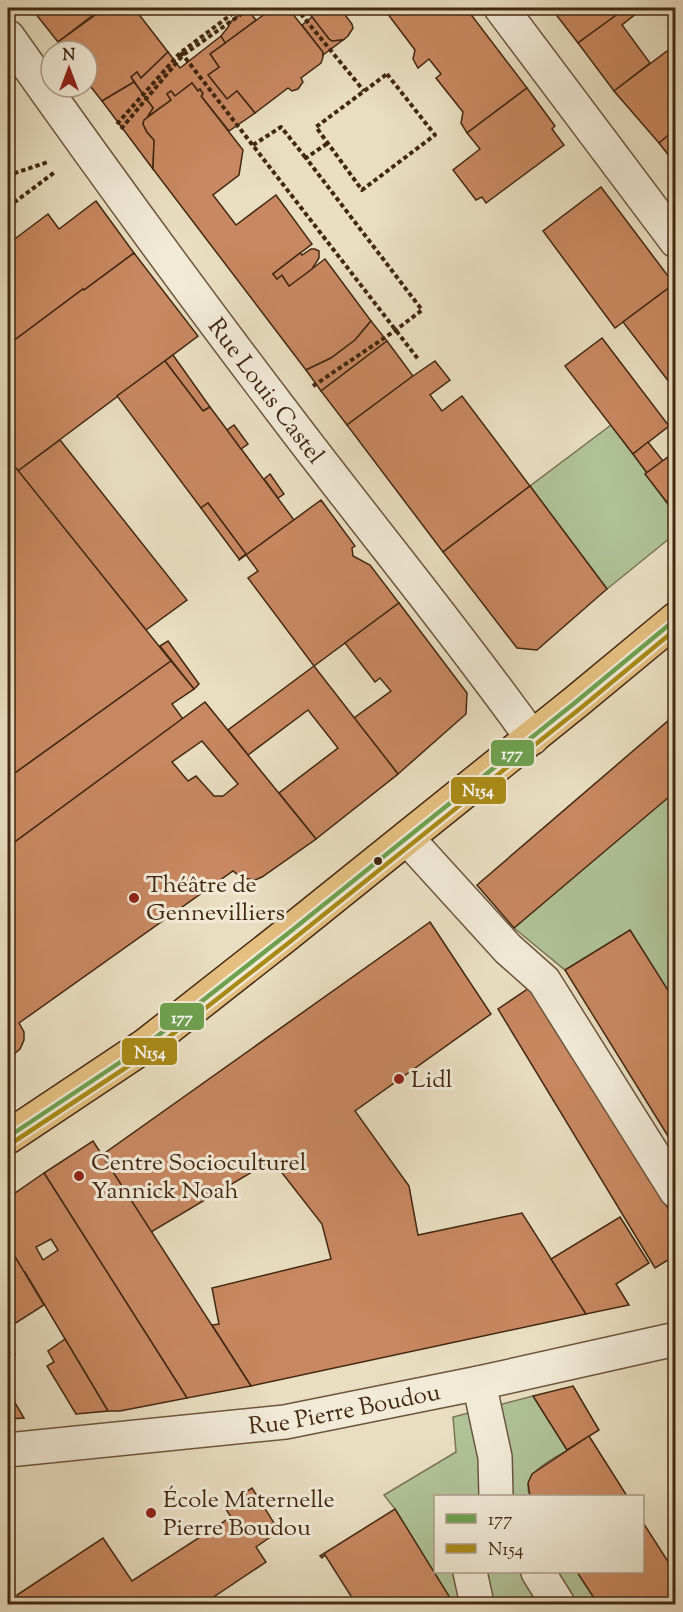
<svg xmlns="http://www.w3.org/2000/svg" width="683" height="1612" font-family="'Sorts Mill Goudy',serif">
<rect width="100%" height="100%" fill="#e9dec1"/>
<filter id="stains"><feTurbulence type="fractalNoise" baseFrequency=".00333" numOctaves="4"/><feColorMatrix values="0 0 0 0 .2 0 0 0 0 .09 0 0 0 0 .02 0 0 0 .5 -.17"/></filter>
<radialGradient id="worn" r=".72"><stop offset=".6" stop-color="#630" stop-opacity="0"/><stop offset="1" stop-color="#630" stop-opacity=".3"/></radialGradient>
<g fill="#b0c298" stroke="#7a7554" stroke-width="1.5">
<path d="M611,425L647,473L646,475L675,514V534L607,589L530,486Z"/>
<path d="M675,791V1003L630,930L565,970L514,928Z"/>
<path d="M533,1396L567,1450C551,1461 520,1473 530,1496H436V1572H577L598,1604H446L451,1601L395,1509L384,1495L456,1452L453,1417Z"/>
</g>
<g fill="#c88861" stroke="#432811" stroke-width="1.5" fill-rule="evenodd">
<path d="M31,8H102L58,42Z"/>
<path d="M105,8H134L168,52L141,78L137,72L131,77L134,82L102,101L87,82V51H64L58,42Z"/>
<path d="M273,8H288L323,52V57L321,63L301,78L303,82L298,89L292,91L288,88L255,113L237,91L227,99L208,75L219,67L210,54Z"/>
<path d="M305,8H340L352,24L353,28L348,36L343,40L332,41L329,39Z"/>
<path d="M373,8H466L527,88L467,133L461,123L463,112L436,78L441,74L429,59L418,68L413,59L415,50L384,9L378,13Z"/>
<path d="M551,8H626L578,43Z"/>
<path d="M626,8H635L638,12L622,25L650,63L614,91L578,43Z"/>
<path d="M247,9L256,20L225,43L221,36L229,26L228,24Z"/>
<path d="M312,17L329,39L332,41L343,40L323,55V52L302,25Z"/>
<path d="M221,36L225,43L210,54L219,67L208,75L227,99L237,91L255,113L229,131L201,96L203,94L200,89L198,91L192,83L175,96L171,91L167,94L171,100L147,117L153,108L131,77L137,72L141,78L168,52L180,68Z"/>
<path d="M667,51L676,61V129L659,143L614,91Z"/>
<path d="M134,82L153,108L143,124L147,132L154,140L153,169L102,101Z"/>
<path d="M192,83L198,91L200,89L203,94L201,96L243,150L239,175L213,195L236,225L276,195L312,244L273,274L277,279L282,275L289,286L325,259L371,321L355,340L331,358L306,370L153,169L154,140L147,132L143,124L144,120L171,100L167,94L171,91L175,96Z"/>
<path d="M527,88L555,126L552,129L564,145L486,203L482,197L476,200L453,170L480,149L467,133Z"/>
<path d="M676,129V161L674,162L659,143Z"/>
<path d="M601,187L674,284L615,328L543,231Z"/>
<path d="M96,201L134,253L84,290L83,289L8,345V244L48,214L59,229Z"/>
<path d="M311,249H315L319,251V258L312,269L289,286L282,275L277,279L273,274L300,253L302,255Z"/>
<path d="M134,253L198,336L18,471L8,458V345L83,289L84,290Z"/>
<path d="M674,284L676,286V391L623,322Z"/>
<path d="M371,321L387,341L321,391L306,370L331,358L355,340Z"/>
<path d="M602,338L669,426L633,454L565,366Z"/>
<path d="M387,341L413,376L347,425L321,391Z"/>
<path d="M173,355L210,407L203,411L165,361Z"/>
<path d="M165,361L203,411L210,407L294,520L239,560V559L246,554L208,503L201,508L117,396Z"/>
<path d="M435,361L450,380L430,395L442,411L462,396L530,486L443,552L347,425L413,376Z"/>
<path d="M234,425L248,444L241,449L227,430Z"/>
<path d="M60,440L187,600L146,630L18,471Z"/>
<path d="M648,442L663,461L647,473L633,454Z"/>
<path d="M676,451V514L645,474Z"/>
<path d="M8,458L171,661L8,778Z"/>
<path d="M270,474L284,494L278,498L264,479Z"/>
<path d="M530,486L607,589L537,650L517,648L443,552Z"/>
<path d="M321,500L355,546L352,548L353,556L370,565L399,603L314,666L248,578L258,571L246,555Z"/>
<path d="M208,503L246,554L239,559L201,508Z"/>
<path d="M399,603L467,693L466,714L398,774L354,718L391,691L380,678L375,682L345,643Z"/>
<path d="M168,641L199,684L194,689L160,646Z"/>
<path d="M171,661L194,689L172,704L183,719L8,847V778Z"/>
<path d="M314,666L398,774L316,839L279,793L338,748L308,710L248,755L228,730Z"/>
<path d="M205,702L316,839L262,877L255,880L242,878L233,871L19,1023L24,1032V1040L20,1049L8,1059V847ZM202,741L238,784L223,796H214L196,776L188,781L172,762Z"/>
<path d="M676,714V791L514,928L477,885Z"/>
<path d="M430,922L491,1014L355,1111L409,1186L418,1235L522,1213L586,1314L251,1386L212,1325L219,1324L212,1288L331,1259L322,1224L272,1160L151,1232L102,1155Z"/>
<path d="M630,930L676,1003V1149L565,970Z"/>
<path d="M532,986L676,1221V1255L655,1268L498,1009Z"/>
<path d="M93,1141L102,1155L251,1386L187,1398L44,1173Z"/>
<path d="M44,1173L187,1398L120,1411H108L25,1272L23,1271L8,1245V1198ZM51,1239L58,1250L43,1260L36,1247Z"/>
<path d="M620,1217L649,1263L616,1284L629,1305L586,1314L551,1259Z"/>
<path d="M8,1245L44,1305L8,1328Z"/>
<path d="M65,1339L108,1411L76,1414L47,1366L54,1362L48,1351Z"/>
<path d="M8,1342L15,1354L8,1358Z"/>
<path d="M573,1386L599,1430L567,1450L533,1396Z"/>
<path d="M8,1391L24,1418L8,1419Z"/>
<path d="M589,1436L627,1496H530L528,1483L532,1474Z"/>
<path d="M252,1488L279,1531L256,1547L266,1562L203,1604H29L26,1601L23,1604L17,1595L103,1538L132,1581L231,1517L224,1506Z"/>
<path d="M395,1509L452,1601L446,1604H356L325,1555L322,1558L320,1556Z"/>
<path d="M642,1521L676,1574V1604H598L577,1572H642Z"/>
</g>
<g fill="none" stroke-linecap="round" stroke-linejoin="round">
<g stroke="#6c563d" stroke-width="36">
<g id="minor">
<path d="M501,8L676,241"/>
<path id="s1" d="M8,37C97,163 188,288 281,410C364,520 452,626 532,738"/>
<path d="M407,838L508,949L544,981L676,1191"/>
<path d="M479,1383L495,1457L496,1496"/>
<path id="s2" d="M8,1450L285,1422L479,1383L676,1339"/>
<path d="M470,1572L477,1604"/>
<path d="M538,1572L558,1604"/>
</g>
</g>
<g stroke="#432811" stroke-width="36">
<path id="major" d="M8,1137L146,1045L286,935L577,701L676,619"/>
</g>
<g stroke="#432811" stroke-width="4" stroke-dasharray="4.5 3" stroke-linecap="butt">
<path d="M296,8L364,91"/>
<path d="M180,53L183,55L418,359"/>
<path d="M387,74L435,135L362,190L316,127Z"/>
<path d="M117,124L180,53L240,8"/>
<path d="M121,129L183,55L250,8"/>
<path d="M253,145L281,127L306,158"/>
<path d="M8,173L9,175L48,162"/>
<path d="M8,207L55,172"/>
<path d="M313,386L396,330L422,310L306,158L328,143"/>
</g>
<use href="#minor" stroke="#f1ead7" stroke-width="33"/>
<use href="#major" stroke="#e4bf80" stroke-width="33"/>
<g stroke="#f1ead7" stroke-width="9">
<path id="bus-1" d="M8,1137L146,1045L286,935L577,701L676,619"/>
</g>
<g stroke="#f1ead7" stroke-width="9">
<path id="bus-2" d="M12,1143L151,1051L291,941L582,707L676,629"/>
</g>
<use href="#bus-1" stroke="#6ea14f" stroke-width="4.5"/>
<use href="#bus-2" stroke="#aa8b17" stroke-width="4.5"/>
</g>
<circle fill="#432811" stroke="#f1ead7" stroke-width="2" cx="378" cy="861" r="5"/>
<g fill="#8f2418" stroke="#f1ead7" stroke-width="2">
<circle cx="134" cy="898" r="6"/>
<circle cx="399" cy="1079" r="6"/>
<circle cx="79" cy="1176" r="6"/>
<circle cx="151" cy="1513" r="6"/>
</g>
<g text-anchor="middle" stroke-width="6" stroke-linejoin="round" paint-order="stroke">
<g font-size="24" fill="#432811" stroke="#f1ead7">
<text dy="8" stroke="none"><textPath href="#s1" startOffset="438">Rue Louis Castel</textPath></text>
<text dy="8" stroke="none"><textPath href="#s2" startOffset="339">Rue Pierre Boudou</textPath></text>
</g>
<g font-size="24" fill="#432811" stroke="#f1ead7" text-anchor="start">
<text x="146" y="892">Théâtre de<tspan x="146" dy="28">Gennevilliers</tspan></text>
<text x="411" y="1087">Lidl</text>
<text x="91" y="1170">Centre Socioculturel<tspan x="91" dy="28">Yannick Noah</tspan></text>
<text x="163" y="1507">École Maternelle<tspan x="163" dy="28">Pierre Boudou</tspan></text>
</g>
</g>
<g stroke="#f1ead7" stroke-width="2">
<rect x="490" y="739" width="45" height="28" rx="6" fill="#6ea14f"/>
<rect x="450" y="776" width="57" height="29" rx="6" fill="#aa8b17"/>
<rect x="159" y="1002" width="46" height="29" rx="6" fill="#6ea14f"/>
<rect x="121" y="1037" width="57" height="29" rx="6" fill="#aa8b17"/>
</g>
<g font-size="16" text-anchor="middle" font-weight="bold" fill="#fff">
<text x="512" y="759">177</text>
<text x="478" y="796">N154</text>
<text x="182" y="1023">177</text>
<text x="150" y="1058">N154</text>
</g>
<rect width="683" height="1612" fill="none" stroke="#e9dec1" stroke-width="30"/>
<rect x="9" y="9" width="665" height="1594" fill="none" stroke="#432811" stroke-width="3"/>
<rect x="15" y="15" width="653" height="1582" fill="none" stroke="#432811" stroke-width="1.5"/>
<rect x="434" y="1495" width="210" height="78" fill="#f1ead7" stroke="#ab9c88" stroke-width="1.5"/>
<rect x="446" y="1514" width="30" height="9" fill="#6ea14f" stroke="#ab9c88" stroke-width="1.5"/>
<text x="488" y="1525" font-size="18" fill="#432811">177</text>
<rect x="446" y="1544" width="30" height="9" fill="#aa8b17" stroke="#ab9c88" stroke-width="1.5"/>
<text x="488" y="1555" font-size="18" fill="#432811">N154</text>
<g transform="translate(69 69)"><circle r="28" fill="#f1ead7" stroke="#ab9c88" stroke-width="1.5"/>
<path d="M0-4.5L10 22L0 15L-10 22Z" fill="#8f2418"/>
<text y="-9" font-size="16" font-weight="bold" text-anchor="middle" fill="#432811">N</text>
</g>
<rect width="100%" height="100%" filter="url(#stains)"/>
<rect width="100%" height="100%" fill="url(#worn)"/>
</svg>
